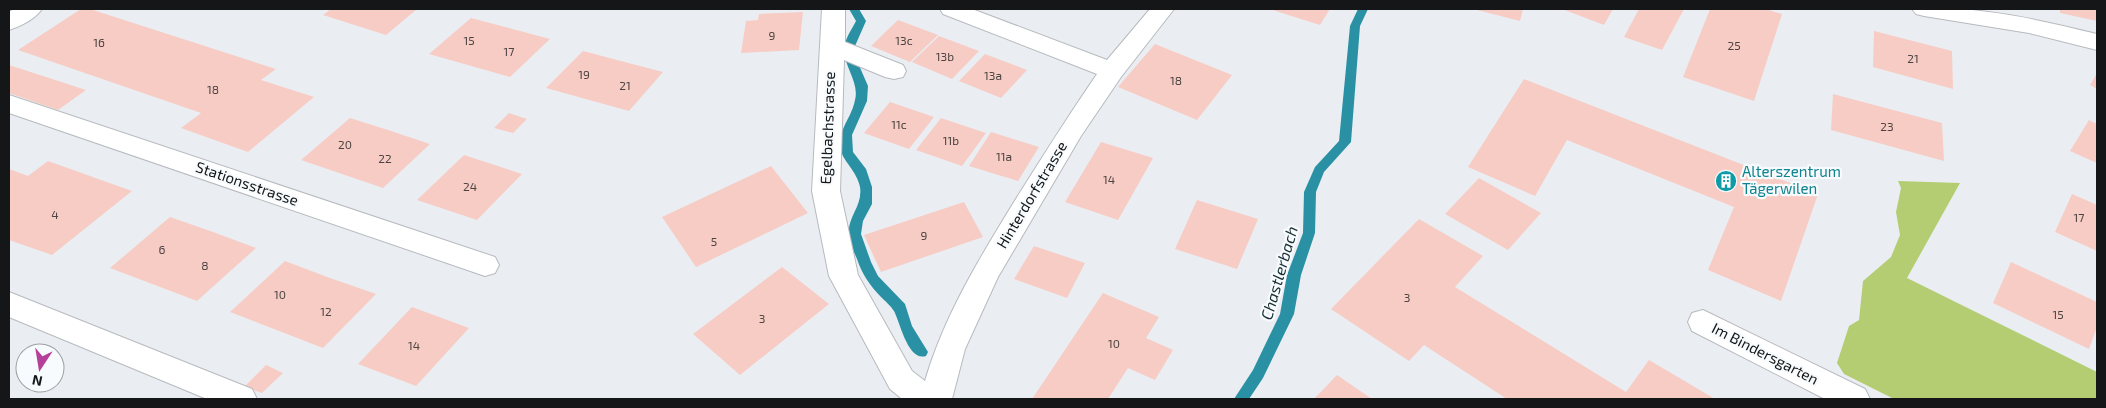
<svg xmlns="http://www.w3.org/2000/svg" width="2106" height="408" font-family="'Exo 2',sans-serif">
<rect width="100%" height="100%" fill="#eaeef2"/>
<path fill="#b4cd72" d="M1898,181L1960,183L1907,278L2097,372V399H1894L1844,374L1837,363L1849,326L1859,320L1863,281L1891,257L1900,235L1896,212L1901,188Z"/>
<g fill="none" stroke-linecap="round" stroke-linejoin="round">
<g fill="#2a91a4" fill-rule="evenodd">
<path d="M849,9H859L866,21L855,46L858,63L868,86L867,101L852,135L853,152L866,169L872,187V204L863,221L861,234L871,262L878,276L905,304L912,326L928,352L926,356C908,362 900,322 894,311C891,306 885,301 881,297C870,286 862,274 857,259C854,252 849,242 849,234C847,217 863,206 860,187C857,171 842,160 841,150C838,127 851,120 855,100C860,80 841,65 845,45C846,37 852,29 856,21Z"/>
<path d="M1358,9H1368L1360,26L1351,142L1324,172L1316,192L1315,233L1301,275L1294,314L1263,378L1249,399H1234L1253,370L1280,314L1287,275L1303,233L1304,192L1315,167L1339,141L1350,26Z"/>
</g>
</g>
<g fill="#f7ccc5">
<path d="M81,9H90L276,69L261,80L314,97L248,152L181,128L201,113L18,50Z"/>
<path d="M331,9H417L386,35L323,15Z"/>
<path d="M1269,9H1330L1320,25Z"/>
<path d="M1473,9H1523L1520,21Z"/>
<path d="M1562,9H1613L1604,25Z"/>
<path d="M1639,9H1684L1662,50L1624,37Z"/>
<path d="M1710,9H1765L1782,14L1754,101L1683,77Z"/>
<path d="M2060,9H2097V21L2060,13Z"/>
<path d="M803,12L799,50L741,53L746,21L758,20L759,14Z"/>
<path d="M471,18L509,28L550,39L510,77L429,54Z"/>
<path d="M898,20L938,35L910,62L871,46Z"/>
<path d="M1874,31L1952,51L1953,89L1873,67Z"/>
<path d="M939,36L979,51L952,79L912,62Z"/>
<path d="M1155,44L1232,75L1197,120L1118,87Z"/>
<path d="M583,51L621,61L663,72L629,111L546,88Z"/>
<path d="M985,54L1027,70L1001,98L959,81Z"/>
<path d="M9,65L86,90L58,110L9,93Z"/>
<path d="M2097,73V89L2090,85Z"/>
<path d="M1524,79L1818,194L1781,301L1708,270L1734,207L1567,140L1535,196L1468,167Z"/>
<path d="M1833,94L1942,123L1944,161L1831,130Z"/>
<path d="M890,102L934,117L909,149L864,133Z"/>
<path d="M509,113L527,119L513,133L494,128Z"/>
<path d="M350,118L388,130L430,144L383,188L301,160Z"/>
<path d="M941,118L986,133L962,166L916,150Z"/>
<path d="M2089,120L2097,124V163L2070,151Z"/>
<path d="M991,132L1039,147L1018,181L969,166Z"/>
<path d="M1101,142L1153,158L1118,220L1065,202Z"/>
<path d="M464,155L522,174L477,220L417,200Z"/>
<path d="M48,161L132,191L52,255L9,240V169L28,176Z"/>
<path d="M771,166L808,213L696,267L662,217Z"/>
<path d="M1479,178L1541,213L1508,250L1445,214Z"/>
<path d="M2072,194L2097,205V251L2055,232Z"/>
<path d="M1197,200L1258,219L1237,269L1175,249Z"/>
<path d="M964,202L983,237L881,272L864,235Z"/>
<path d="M170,217L213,232L256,248L197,301L110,268Z"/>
<path d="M1419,219L1483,256L1455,287L1626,392L1649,360L1715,399H1507L1424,345L1409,361L1331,309Z"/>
<path d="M1034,246L1085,263L1067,298L1014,279Z"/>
<path d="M285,261L330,278L376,294L323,348L230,312Z"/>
<path d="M2011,262L2097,302V327L2089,349L1993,303Z"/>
<path d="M782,267L829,304L740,375L693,334Z"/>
<path d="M1103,293L1159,317L1146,338L1173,350L1155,380L1128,368L1108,399H1032Z"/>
<path d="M412,307L469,328L416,386L358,364Z"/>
<path d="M266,365L283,373L262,393L244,387Z"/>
<path d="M1337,375L1372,399H1314Z"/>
</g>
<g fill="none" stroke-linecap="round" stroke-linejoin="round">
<g stroke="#b6babe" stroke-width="2">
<g id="minor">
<path d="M14,9H42C35,19 21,26 9,30V12Z"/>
<path d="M822,9H845V42L903,65L906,71L903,77L894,79L885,77L844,60L840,191L858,275L912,371L925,381C944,316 979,259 1014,202C1041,159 1068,116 1097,74L943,14L940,9H972L1107,60L1150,9H1174L1121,77L1081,136L998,277L965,349L952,399H902L890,389L829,276L812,191Z"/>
<path d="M1912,9C1976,5 2036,19 2097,34V50L2029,33L1924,16L1916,14Z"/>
<path d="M9,95L495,257L499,265L495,273L485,276L9,113Z"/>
<path d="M9,292L252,389L257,399H207L9,317Z"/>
<path d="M1703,310L1865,389L1870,399H1825L1692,331L1688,322L1692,313Z"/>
</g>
</g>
<use href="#minor" fill="#fff" fill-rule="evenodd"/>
</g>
<defs>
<g id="building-disc" transform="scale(1.125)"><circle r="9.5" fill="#0f9aa8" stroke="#f8fbfe"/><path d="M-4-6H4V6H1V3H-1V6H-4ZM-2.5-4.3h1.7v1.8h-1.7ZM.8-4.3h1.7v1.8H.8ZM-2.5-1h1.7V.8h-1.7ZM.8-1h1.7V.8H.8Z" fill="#fff"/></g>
</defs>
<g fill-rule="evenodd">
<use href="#building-disc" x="1726" y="181"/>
</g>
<g text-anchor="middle" stroke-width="4.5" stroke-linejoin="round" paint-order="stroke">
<g font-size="12" fill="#4d4442">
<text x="772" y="40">9</text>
<text x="469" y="45">15</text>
<text x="904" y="45">13c</text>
<text x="99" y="47">16</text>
<text x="1734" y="50">25</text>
<text x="509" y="56">17</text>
<text x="945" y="61">13b</text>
<text x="1913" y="63">21</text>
<text x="584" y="79">19</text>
<text x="993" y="80">13a</text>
<text x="1176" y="85">18</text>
<text x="625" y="90">21</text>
<text x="213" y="94">18</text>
<text x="899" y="129">11c</text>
<text x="1887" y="131">23</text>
<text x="951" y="145">11b</text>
<text x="345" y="149">20</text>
<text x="1004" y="161">11a</text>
<text x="385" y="163">22</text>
<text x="1109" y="184">14</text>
<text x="470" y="191">24</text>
<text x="55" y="219">4</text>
<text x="2079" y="222">17</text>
<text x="924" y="240">9</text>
<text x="714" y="246">5</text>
<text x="162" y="254">6</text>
<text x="205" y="270">8</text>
<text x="280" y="299">10</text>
<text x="1407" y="302">3</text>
<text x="326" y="316">12</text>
<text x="2058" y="319">15</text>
<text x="762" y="323">3</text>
<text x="1114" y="348">10</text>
<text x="414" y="350">14</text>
</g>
<g font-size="15" fill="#141617" stroke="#f8fbfe">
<text transform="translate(828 128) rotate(-88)" y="5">Egelbachstrasse</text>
<text transform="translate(247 184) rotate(19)" y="5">Stationsstrasse</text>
<text transform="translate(1032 195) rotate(-59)" y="5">Hinterdorfstrasse</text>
<text transform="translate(1765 354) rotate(27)" y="5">Im Bindersgarten</text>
</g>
<g font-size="15" fill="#0d838f" stroke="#f8fbfe" text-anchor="start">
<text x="1742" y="177">Alterszentrum<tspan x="1742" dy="17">Tägerwilen</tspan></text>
</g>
<g font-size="16" font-style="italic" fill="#182f34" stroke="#f8fbfe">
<text transform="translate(1279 273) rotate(-74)" y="6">Chastlerbach</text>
</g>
</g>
<rect width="2106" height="408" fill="none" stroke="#141617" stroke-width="20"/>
<g transform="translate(40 368) rotate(192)"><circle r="24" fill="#f8fbfe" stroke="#9d9fa2"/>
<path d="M0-4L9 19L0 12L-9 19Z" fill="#b54099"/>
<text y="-8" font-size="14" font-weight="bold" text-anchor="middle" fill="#141617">N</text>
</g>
</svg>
